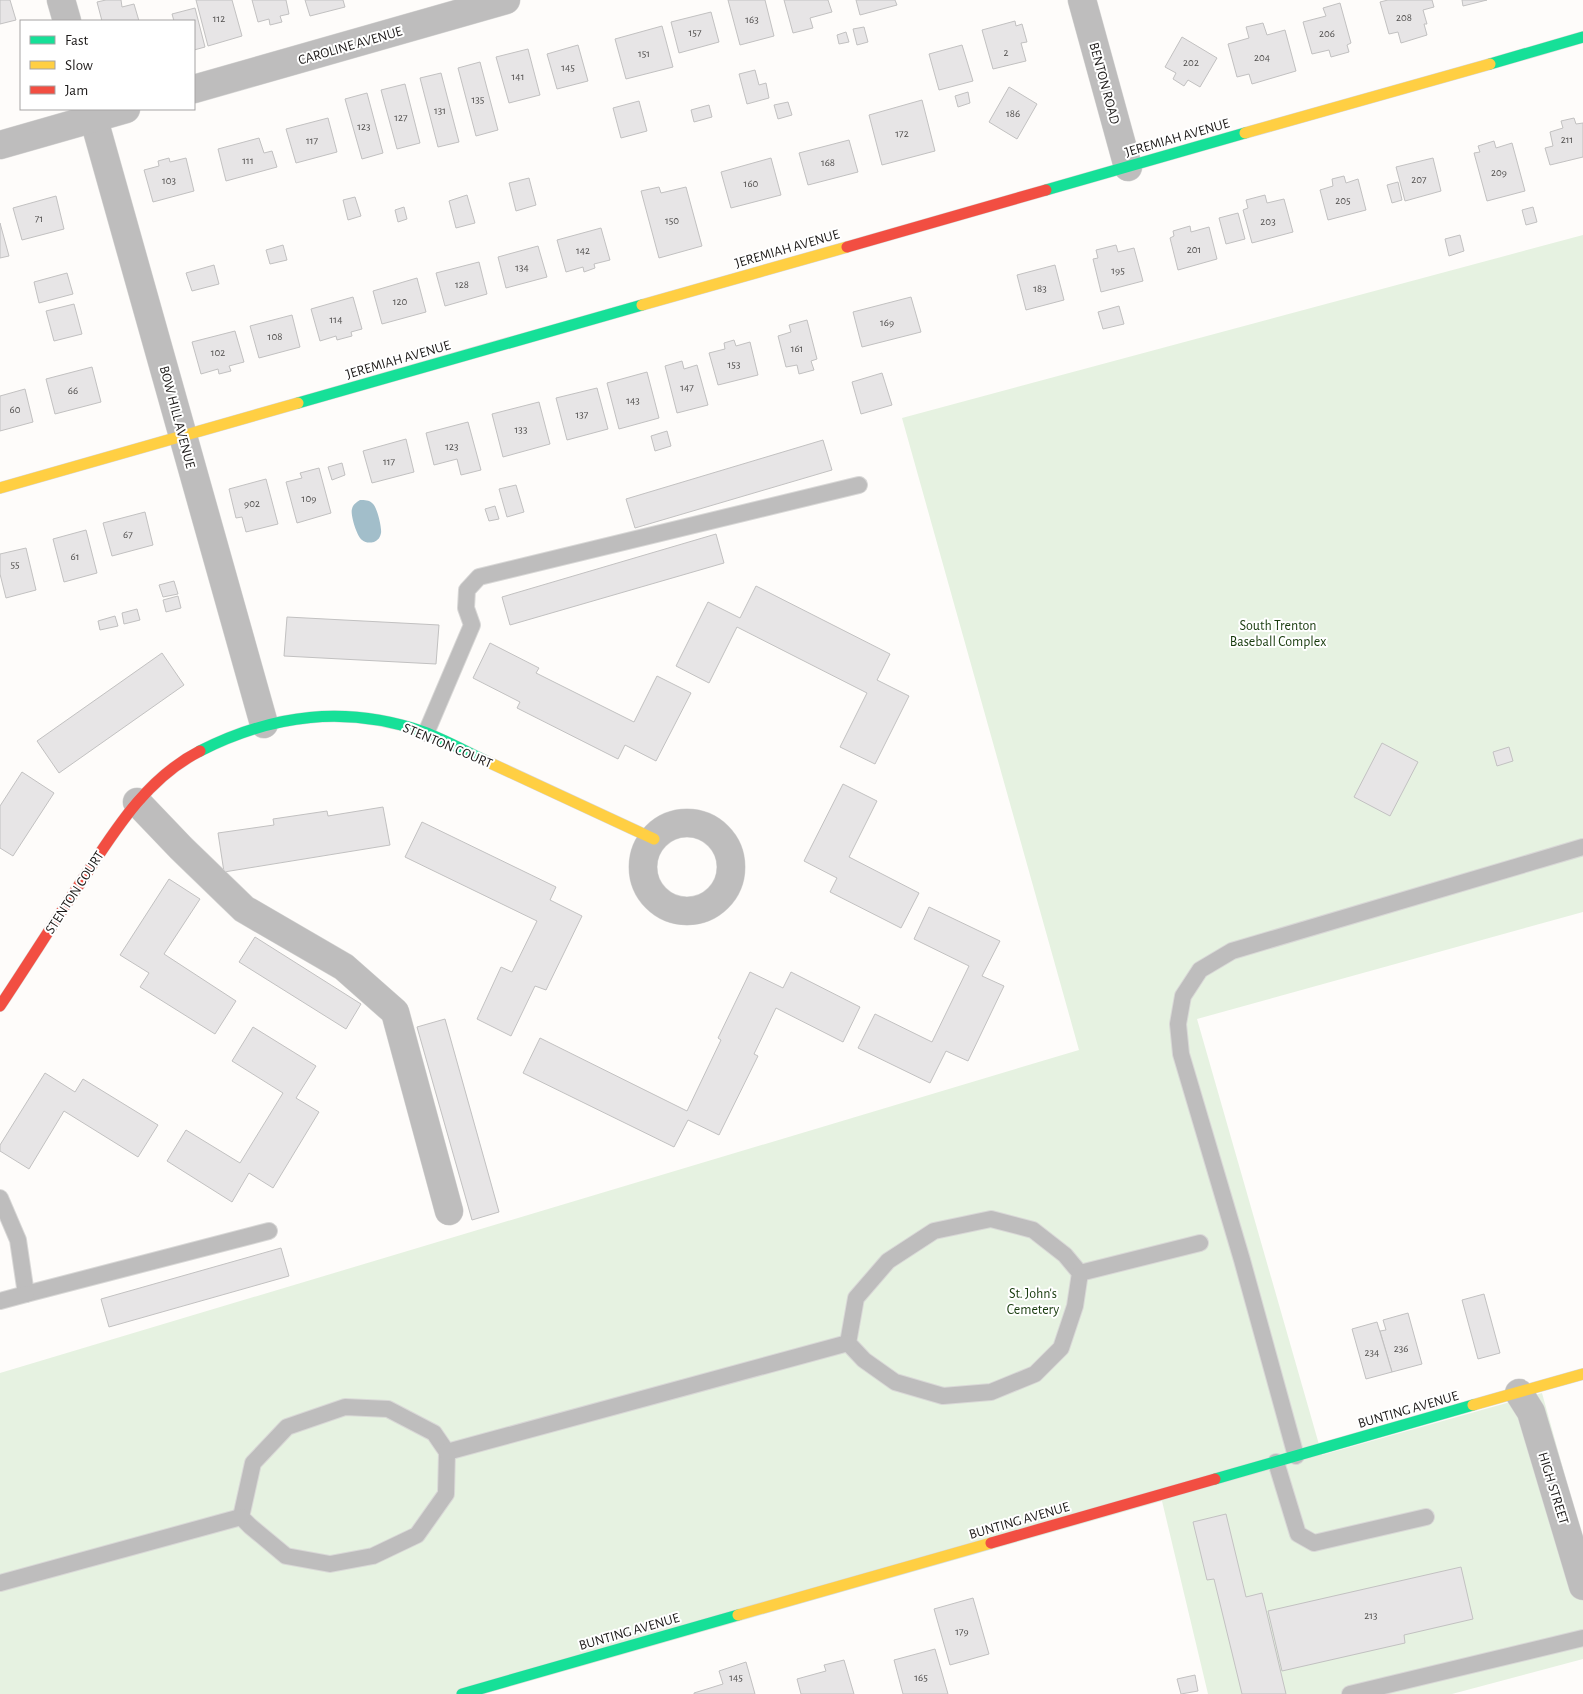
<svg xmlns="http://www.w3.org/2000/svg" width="1583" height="1694" font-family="'Alegreya Sans',sans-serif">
<rect width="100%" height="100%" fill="#fefcfa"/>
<path fill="#e6f2e1" d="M1583,235V912L1197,1019L1322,1455L1542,1393L1583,1541V1659L1452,1694H1208L1162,1501L484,1694H0V1373L1079,1050L902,418Z"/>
<path fill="#a2beca" d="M360,500C365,500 369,500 372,503C377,506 382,528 381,533C380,538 378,540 374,542C369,543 366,543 362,540C357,537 350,514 352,509C353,504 357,502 360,500Z"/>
<g fill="#e7e5e6" stroke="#c2c1c1">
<path d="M0,0H10L16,20L0,24Z"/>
<path d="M106,0H121L122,7L134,4L139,21H102L97,2Z"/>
<path d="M196,0H232L242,36L208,46Z"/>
<path d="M252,0H286L289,14L280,16L282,22L270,25L269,19L258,22Z"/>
<path d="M305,0H343L345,7L310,16Z"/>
<path d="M728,0H765L774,36L740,45Z"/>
<path d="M784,0H828L832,12L810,18L813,28L793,33Z"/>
<path d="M856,0H895L897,5L860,15Z"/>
<path d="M1388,0H1432L1434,7L1423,10L1427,24H1424L1427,35L1401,43L1398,32L1389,34L1380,2Z"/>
<path d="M1462,0H1487L1463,6Z"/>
<path d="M1340,3L1351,43L1347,45L1349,52L1331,57L1329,50L1312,54L1303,22L1326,16L1323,8Z"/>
<path d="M195,8L205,47L194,50V21H174L172,14Z"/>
<path d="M711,12L719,42L679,53L671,22Z"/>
<path d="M1015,21L1016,26L1022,24L1027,42L1021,43L1026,61L993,69L982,30Z"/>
<path d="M1263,23L1267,35L1285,30L1296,71L1252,84L1249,74L1237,77L1228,44L1249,38L1246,27Z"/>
<path d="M662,26L673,67L626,79L615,39Z"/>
<path d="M864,27L868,42L857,45L853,29Z"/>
<path d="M846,32L849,42L839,44L837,35Z"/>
<path d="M1182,37L1217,58L1200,87L1188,80L1184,86L1173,79L1176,73L1165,67Z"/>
<path d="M578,45L588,81L557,89L547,54Z"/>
<path d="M962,45L973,81L939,90L929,54Z"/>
<path d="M528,49L540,95L509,103L496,57Z"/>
<path d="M480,62L498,130L476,136L458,68Z"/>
<path d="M755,70L759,85L766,83L769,98L747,104L739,74Z"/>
<path d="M441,73L459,142L438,147L420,78Z"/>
<path d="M405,84L420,143L397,149L381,90Z"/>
<path d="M1009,87L1037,104L1017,139L989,122Z"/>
<path d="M968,92L970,103L958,107L955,96Z"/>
<path d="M367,93L383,153L362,159L345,99Z"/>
<path d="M922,100L935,151L882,165L869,115Z"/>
<path d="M639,101L647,131L621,138L613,108Z"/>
<path d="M788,102L792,115L778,119L774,105Z"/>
<path d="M709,105L712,117L694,122L691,110Z"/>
<path d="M328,118L337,152L296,163L286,129Z"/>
<path d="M1574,118L1576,124L1583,123V157L1550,165L1545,148L1553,146L1550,132L1563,128L1561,121Z"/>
<path d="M259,138L264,153L272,151L277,167L226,181L218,149Z"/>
<path d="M849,140L858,172L808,185L799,153Z"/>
<path d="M1494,141L1496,148L1512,143L1525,191L1487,201L1474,153L1480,152L1478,146Z"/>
<path d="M169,158L170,162L186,158L194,191L153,202L144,170L159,166L158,161Z"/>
<path d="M771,158L781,195L731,208L721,172Z"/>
<path d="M1433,158L1441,191L1405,201L1396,167Z"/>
<path d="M1344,176L1346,183L1358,179L1366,210L1328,220L1320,190L1333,186L1332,179Z"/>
<path d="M529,178L536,205L516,211L509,183Z"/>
<path d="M1398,182L1402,200L1392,203L1387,185Z"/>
<path d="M659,187L661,193L686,187L702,246L659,258L641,191Z"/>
<path d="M467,195L475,223L456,228L449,201Z"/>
<path d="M1265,195L1267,203L1284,199L1293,232L1252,243L1243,210L1248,208L1246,200Z"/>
<path d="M56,196L64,229L22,240L13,208Z"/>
<path d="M355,197L361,216L348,220L343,200Z"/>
<path d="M404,207L407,219L398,222L395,210Z"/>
<path d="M1533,207L1537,222L1526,225L1522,210Z"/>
<path d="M1238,213L1245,239L1226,244L1219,218Z"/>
<path d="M0,223L9,256L0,258Z"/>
<path d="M1190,226L1191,232L1209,227L1217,259L1178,270L1170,238L1174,236L1173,231Z"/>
<path d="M601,228L610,260L594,264L595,268L584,272L583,267L566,272L557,240Z"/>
<path d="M1460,235L1464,251L1449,256L1445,239Z"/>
<path d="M283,245L287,260L270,264L266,250Z"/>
<path d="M1116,245L1118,252L1134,248L1143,281L1101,292L1093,259L1098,258L1096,250Z"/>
<path d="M538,246L547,277L506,288L498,257Z"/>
<path d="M479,262L487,294L445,306L436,273Z"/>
<path d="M214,265L219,284L192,291L186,273Z"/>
<path d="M1055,265L1064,300L1026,310L1017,275Z"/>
<path d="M67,273L73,294L39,303L34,282Z"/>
<path d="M417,278L426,312L382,324L373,291Z"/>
<path d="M353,297L362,329L351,332L352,336L337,340L336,336L320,341L311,309Z"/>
<path d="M911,297L921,332L862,347L853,312Z"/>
<path d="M74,304L82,334L54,341L46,311Z"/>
<path d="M1119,306L1124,324L1103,329L1098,312Z"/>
<path d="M292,315L300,347L259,358L250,326Z"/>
<path d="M807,320L817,359L811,361L814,370L799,374L797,365L786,367L778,336L791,332L789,325Z"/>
<path d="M235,331L244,362L229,366L231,371L219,374L218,369L201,374L192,342Z"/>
<path d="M734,340L736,346L750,342L758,375L718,385L709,353L725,349L724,343Z"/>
<path d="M682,361L684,369L697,365L708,405L677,413L665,366Z"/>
<path d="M92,367L101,402L55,414L46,379Z"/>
<path d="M647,372L659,418L619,429L607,383Z"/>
<path d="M882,373L892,405L861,414L852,382Z"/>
<path d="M597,388L608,429L567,440L556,398Z"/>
<path d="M25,389L33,422L0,431V396Z"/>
<path d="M539,402L550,444L503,457L492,414Z"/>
<path d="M468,422L481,470L461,475L457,459L434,465L426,433Z"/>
<path d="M667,431L671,446L655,451L651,436Z"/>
<path d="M406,439L414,472L372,483L363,451Z"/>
<path d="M823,440L832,470L635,528L626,499Z"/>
<path d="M342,463L345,475L332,480L328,467Z"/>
<path d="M319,468L331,513L297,523L286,482L302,478L300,473Z"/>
<path d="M266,479L278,524L246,532L242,517L236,518L229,489Z"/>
<path d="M516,485L524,512L507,517L499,489Z"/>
<path d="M495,506L499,519L489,521L485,509Z"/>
<path d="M145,512L153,545L112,556L103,523Z"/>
<path d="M86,530L97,573L64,582L53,539Z"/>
<path d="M716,534L724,563L510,625L502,597Z"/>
<path d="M26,548L36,590L6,598L0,574V554Z"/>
<path d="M174,581L178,594L163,597L159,585Z"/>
<path d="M756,586L890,654L877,680L909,696L875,764L840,747L867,693L737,627L709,683L676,666L708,602L740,618Z"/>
<path d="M178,596L181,608L166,612L163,600Z"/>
<path d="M137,609L140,620L124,624L122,613Z"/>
<path d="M115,616L118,626L100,630L98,621Z"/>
<path d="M287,617L439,625L436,664L284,656Z"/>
<path d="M490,643L539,668L536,673L634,722L657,676L691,693L656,761L625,745L618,759L517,708L520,702L473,678Z"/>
<path d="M162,653L184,685L59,773L37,741Z"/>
<path d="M1382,743L1418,762L1390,816L1354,797Z"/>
<path d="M1509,747L1513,761L1497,766L1493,752Z"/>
<path d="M22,772L54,793L13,856L0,848V806Z"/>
<path d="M843,784L877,801L849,857L919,893L901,928L830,892L837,878L804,861Z"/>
<path d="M383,807L390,845L224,872L218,833L274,825L273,819L327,811L328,816Z"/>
<path d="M422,822L556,887L550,900L582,916L546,990L535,986L511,1036L477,1019L501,967L512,972L537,921L405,857Z"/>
<path d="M169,879L200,899L164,954L236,1001L215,1034L140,987L149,973L120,955Z"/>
<path d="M929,907L1000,941L982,976L1004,986L968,1061L946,1051L930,1083L858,1048L875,1014L932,1042L969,966L914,939Z"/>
<path d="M255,937L361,1004L346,1029L239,962Z"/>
<path d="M750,972L783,988L791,972L860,1007L843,1042L776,1008L754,1054L758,1056L719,1135L688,1120L674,1147L523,1073L540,1038L687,1111L721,1040L718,1038Z"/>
<path d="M445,1019L499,1212L472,1220L417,1027Z"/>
<path d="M253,1027L316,1066L296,1098L319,1112L273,1188L249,1173L232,1202L167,1161L186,1130L240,1163L283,1093L232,1061Z"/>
<path d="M45,1073L75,1092L83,1079L158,1125L138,1157L64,1111L29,1169L0,1151V1145Z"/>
<path d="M281,1248L289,1276L109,1327L101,1299Z"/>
<path d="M1484,1294L1500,1353L1478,1359L1462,1300Z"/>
<path d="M1408,1313L1422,1364L1392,1372L1380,1331L1386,1330L1383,1320Z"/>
<path d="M1377,1322L1392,1372L1366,1379L1352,1329Z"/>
<path d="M1226,1514L1246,1597L1262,1593L1286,1694H1242L1214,1579L1207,1580L1193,1522Z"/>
<path d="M1461,1567L1473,1619L1404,1635L1405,1643L1282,1671L1268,1611Z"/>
<path d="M973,1598L989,1654L950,1665L934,1609Z"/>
<path d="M935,1649L948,1694H903L894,1660Z"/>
<path d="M844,1660L854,1694H801L797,1679L826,1671L824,1665Z"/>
<path d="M746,1662L755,1694H694V1693L723,1684L719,1671Z"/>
<path d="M1195,1675L1198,1691L1181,1694L1177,1679Z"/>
</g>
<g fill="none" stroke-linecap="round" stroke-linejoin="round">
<g stroke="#d9d8d7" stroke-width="18">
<g id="lane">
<path d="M426,733L472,625L466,608L467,590L479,577L859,485"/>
<path d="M0,1198L18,1240L26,1294L269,1231"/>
<path d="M991,1219L1033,1230L1065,1255L1080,1273L1075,1306L1061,1348L1035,1374L991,1392L943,1396L895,1382L864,1360L848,1343L856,1298L888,1261L934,1231Z"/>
<path d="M1080,1273L1200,1243"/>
<path d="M0,1301L26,1294"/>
<path d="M345,1407L388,1409L434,1433L447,1452L446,1494L417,1535L373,1556L330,1564L286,1556L250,1526L241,1517L253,1463L287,1427Z"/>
<path d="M447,1452L848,1343"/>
<path d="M1296,1456L1242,1260L1181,1054L1178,1024L1183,996L1200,970L1232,951L1583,847"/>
<path d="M1276,1462L1298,1534L1314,1543L1426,1517"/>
<path d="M0,1583L241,1517"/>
<path d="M1350,1694L1583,1638"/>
</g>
</g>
<g stroke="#d9d8d7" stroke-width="29">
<g id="street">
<path d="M61,0L67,21"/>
<path d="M1082,0L1128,167"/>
<path d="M194,89L506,0"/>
<path d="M91,109L264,724"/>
<path d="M0,145L126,109"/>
<path d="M137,802L181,848L244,909L344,967L395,1012L449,1211"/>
<circle cx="687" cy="867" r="44"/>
<path d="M1519,1393L1531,1412L1583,1586"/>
</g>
</g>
<g stroke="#d9d8d7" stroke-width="12">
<g id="fast">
<path d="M1490,64L1583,37"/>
<path d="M1046,190L1245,133"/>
<path d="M298,403L642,305"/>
<path d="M200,751C273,714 346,705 424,732C445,740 465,751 486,761"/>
<path d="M1215,1479L1473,1405"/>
<path d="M462,1694L738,1615"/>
</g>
</g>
<g stroke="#d9d8d7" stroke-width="12">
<g id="slow">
<path d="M1245,133L1490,64"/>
<path d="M642,305L847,247"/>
<path d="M0,488L298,403"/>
<path d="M486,761L654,839"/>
<path d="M1473,1405L1583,1374"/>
<path d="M738,1615L991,1543"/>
</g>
</g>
<g stroke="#d9d8d7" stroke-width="12">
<g id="jam">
<path d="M847,247L1046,190"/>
<path d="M0,1006C26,967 51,927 77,888C111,837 143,780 200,751"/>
<path d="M991,1543L1215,1479"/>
</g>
</g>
<use href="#lane" stroke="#bebdbd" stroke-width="16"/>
<use href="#street" stroke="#bebdbd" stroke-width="28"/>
<use href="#fast" stroke="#16e098" stroke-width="11"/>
<use href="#slow" stroke="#ffcf43" stroke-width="11"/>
<use href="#jam" stroke="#f24e42" stroke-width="11"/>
</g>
<g text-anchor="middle" stroke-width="4" stroke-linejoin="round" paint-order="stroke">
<g font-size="11" fill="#504e4d">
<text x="1404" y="21">208</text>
<text x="219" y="22">112</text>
<text x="752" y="23">163</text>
<text x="695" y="36">157</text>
<text x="1327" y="37">206</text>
<text x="1006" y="56">2</text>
<text x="644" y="57">151</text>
<text x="1262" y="61">204</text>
<text x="1191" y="66">202</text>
<text x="568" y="71">145</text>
<text x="518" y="80">141</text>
<text x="478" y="103">135</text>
<text x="440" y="114">131</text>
<text x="1013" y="117">186</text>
<text x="401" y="121">127</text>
<text x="364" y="130">123</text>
<text x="902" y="137">172</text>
<text x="1567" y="143">211</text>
<text x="312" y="144">117</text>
<text x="248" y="164">111</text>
<text x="828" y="166">168</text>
<text x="1499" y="176">209</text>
<text x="1419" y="183">207</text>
<text x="169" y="184">103</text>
<text x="751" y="187">160</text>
<text x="1343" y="204">205</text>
<text x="39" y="222">71</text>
<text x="672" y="224">150</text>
<text x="1268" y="225">203</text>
<text x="1194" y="253">201</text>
<text x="583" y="254">142</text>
<text x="522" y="271">134</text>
<text x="1118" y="274">195</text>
<text x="462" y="288">128</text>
<text x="1040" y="292">183</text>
<text x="400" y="305">120</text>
<text x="336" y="323">114</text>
<text x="887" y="326">169</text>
<text x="275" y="340">108</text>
<text x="797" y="352">161</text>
<text x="218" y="356">102</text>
<text x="734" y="368">153</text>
<text x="687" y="391">147</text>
<text x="73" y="394">66</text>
<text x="633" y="404">143</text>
<text x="15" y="413">60</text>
<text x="582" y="418">137</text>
<text x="521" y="433">133</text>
<text x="452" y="450">123</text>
<text x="389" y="465">117</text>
<text x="309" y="502">109</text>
<text x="252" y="507">902</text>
<text x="128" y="538">67</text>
<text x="75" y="560">61</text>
<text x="15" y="568">55</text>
<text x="1401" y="1352">236</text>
<text x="1372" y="1356">234</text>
<text x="1371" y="1619">213</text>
<text x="962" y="1635">179</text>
<text x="736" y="1681">145</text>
<text x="921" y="1681">165</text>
</g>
<g font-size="14" fill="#1d1a19" stroke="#fff">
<text transform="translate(350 45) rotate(-16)" y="5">CAROLINE AVENUE</text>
<text transform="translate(1105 83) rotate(75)" y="5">BENTON ROAD</text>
<text transform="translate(1177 137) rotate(-16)" y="5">JEREMIAH AVENUE</text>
<text transform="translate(787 248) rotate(-16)" y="5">JEREMIAH AVENUE</text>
<text transform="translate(398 359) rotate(-16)" y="5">JEREMIAH AVENUE</text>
<text transform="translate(178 417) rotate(75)" y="5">BOW HILL AVENUE</text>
<text transform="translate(448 745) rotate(23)" y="5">STENTON COURT</text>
<text transform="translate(74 892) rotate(-57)" y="5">STENTON COURT</text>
<text transform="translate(1408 1409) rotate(-16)" y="5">BUNTING AVENUE</text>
<text transform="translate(1554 1488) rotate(73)" y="5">HIGH STREET</text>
<text transform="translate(1019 1520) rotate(-16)" y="5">BUNTING AVENUE</text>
<text transform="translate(629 1631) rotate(-16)" y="5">BUNTING AVENUE</text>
</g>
<g font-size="14" fill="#183b0d" stroke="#fff">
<text x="1278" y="630">South Trenton<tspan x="1278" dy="16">Baseball Complex</tspan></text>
<text x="1033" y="1298">St. John's<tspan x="1033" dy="16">Cemetery</tspan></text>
</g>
</g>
<rect x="20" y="20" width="175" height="90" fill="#ffffff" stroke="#a5a3a3"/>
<rect x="30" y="36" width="25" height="8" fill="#16e098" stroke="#a5a3a3"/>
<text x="65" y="45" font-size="15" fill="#1d1a19">Fast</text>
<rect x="30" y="61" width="25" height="8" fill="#ffcf43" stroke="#a5a3a3"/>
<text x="65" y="70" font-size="15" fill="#1d1a19">Slow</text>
<rect x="30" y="86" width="25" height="8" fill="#f24e42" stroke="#a5a3a3"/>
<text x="65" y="95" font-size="15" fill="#1d1a19">Jam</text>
</svg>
